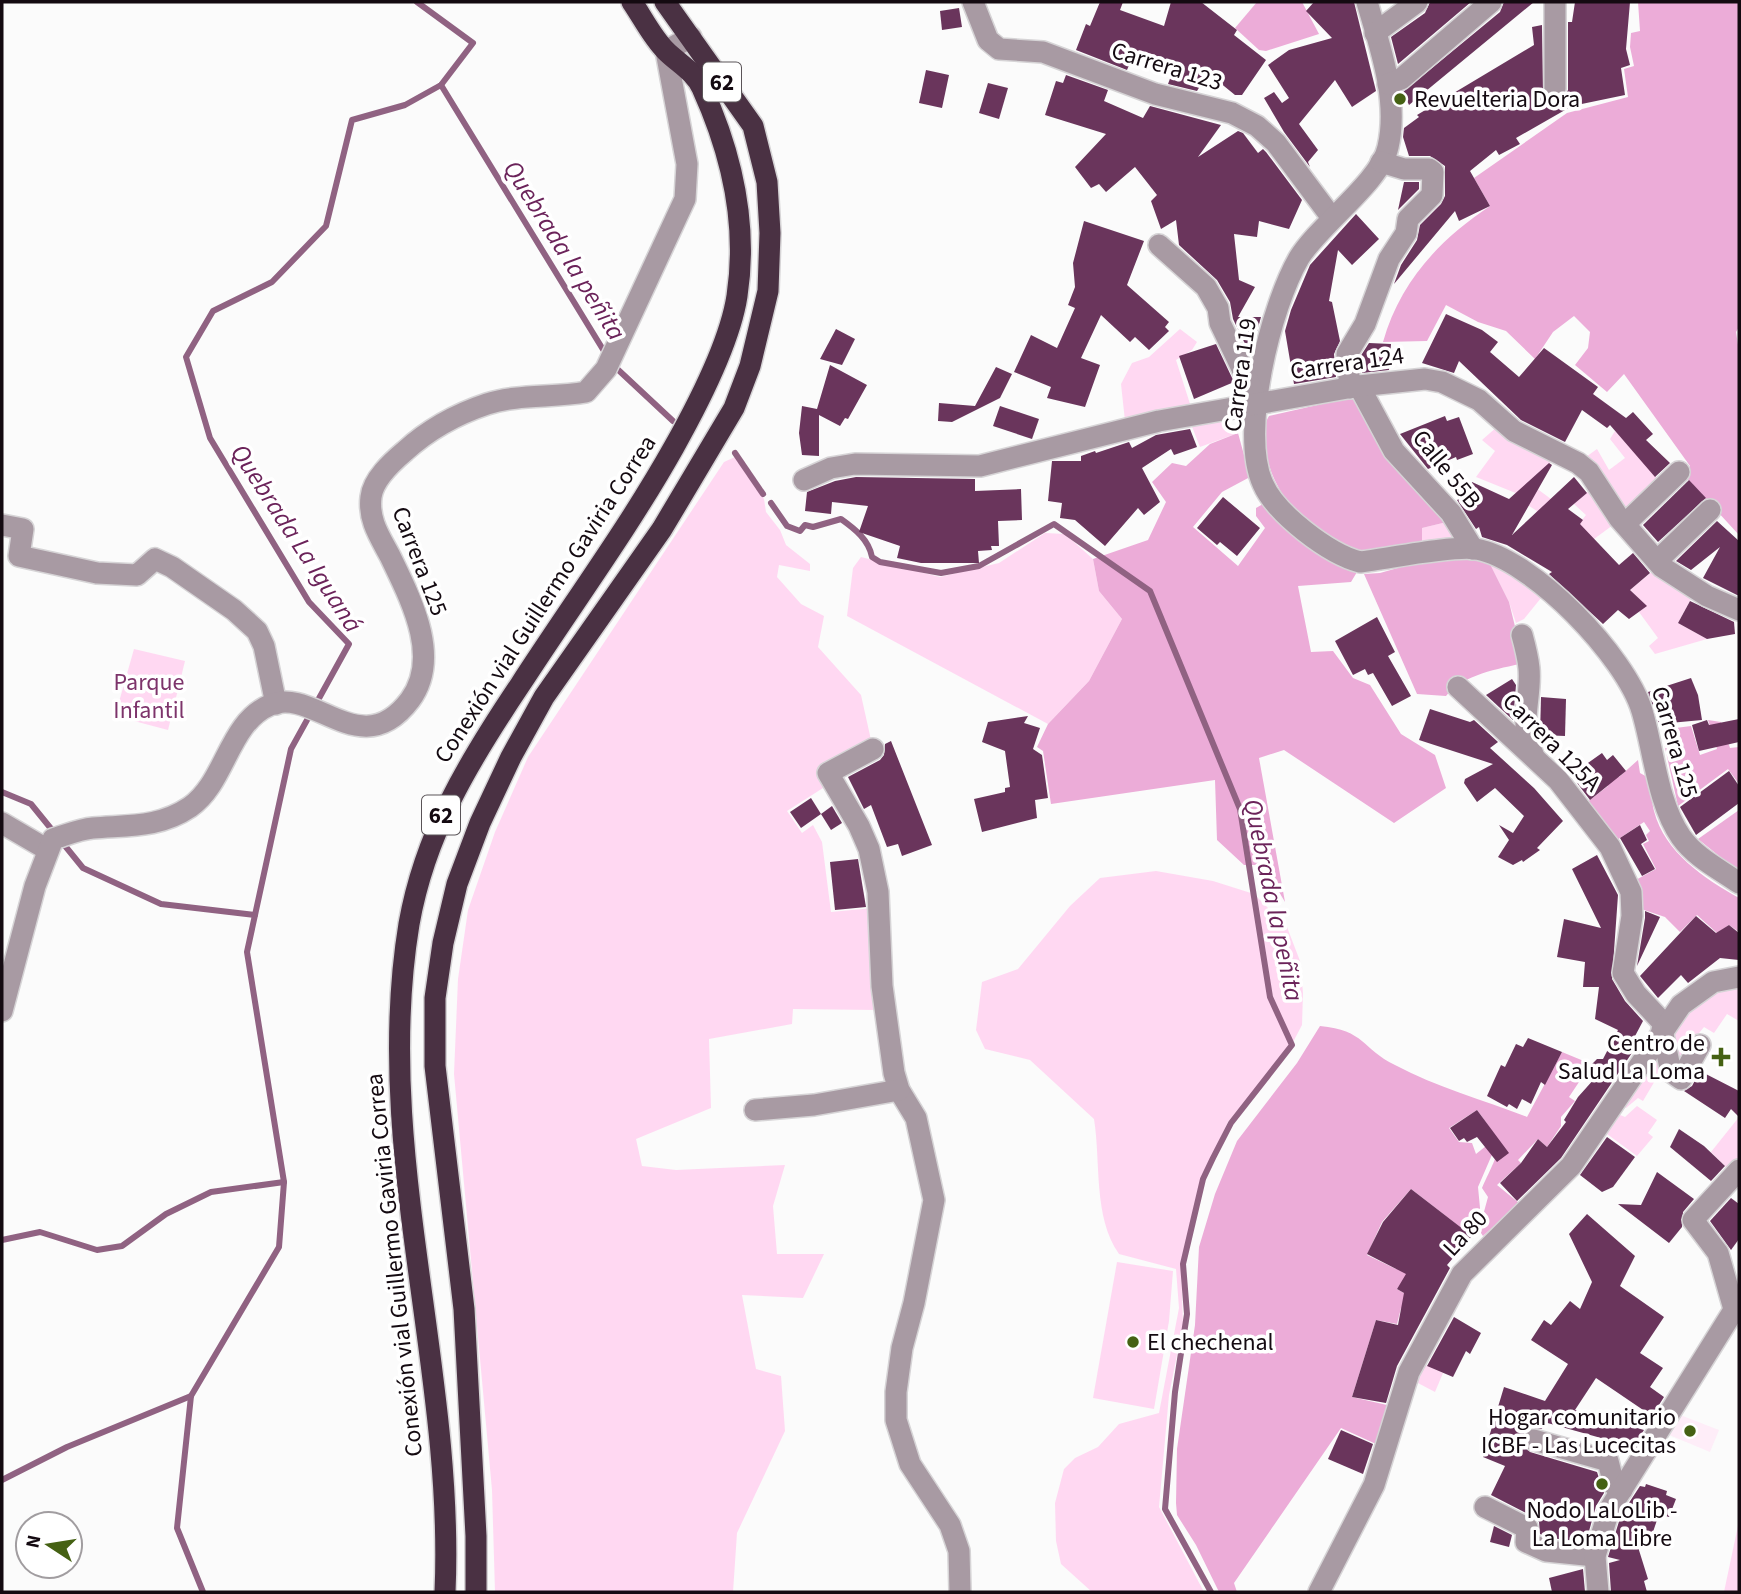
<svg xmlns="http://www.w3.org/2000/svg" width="1741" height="1594" font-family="'Source Sans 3',sans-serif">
<rect width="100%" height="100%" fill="#fbfbfb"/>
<path fill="#feedf8" d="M1670,1411L1719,1430L1710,1452L1662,1432Z"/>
<g fill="#ffd8f2">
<path d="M1180,329L1197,342L1192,350L1176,360L1191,407L1125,421L1121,384L1132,363L1149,357Z"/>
<path d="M1207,418L1233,426L1238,433L1200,447L1191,424Z"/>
<path d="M1498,426L1520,446L1553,460L1528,482L1551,499L1562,514L1527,525L1537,511L1523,502V496L1476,477L1495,451L1482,440Z"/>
<path d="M1615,431L1663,485L1629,517L1604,476L1586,457L1597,449L1609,470L1625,458L1610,439Z"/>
<path d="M735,457L764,499L766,512L780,530L786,545L810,564V571L779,565L777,577L801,604L824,616L818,647L861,695L873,749L823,772V788L787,811L802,833L813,825L822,842L831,912L873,908L877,1010L793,1009L792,1024L709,1039L711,1108L636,1139L642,1166L676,1170L785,1165L773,1206L777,1254H824L803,1298L742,1295L756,1369L781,1376L785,1431L737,1533L733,1592H495L492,1490L454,1074L458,979L468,910L495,832L528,757L724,462Z"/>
<path d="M1590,490L1613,525L1594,539L1562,546L1586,515L1574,504Z"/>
<path d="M1451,521L1461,538L1422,545V528Z"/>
<path d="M1045,533L1065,534L1093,559L1099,591L1122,619L1089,681L1048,724L847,616L853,568L861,557L940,577L999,563Z"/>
<path d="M1489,562L1511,573L1541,598L1524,619L1516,623L1509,602Z"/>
<path d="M1653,571L1693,595L1678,623L1707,639L1655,654L1649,646L1658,638L1639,612L1646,606L1630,590Z"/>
<path d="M134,649L185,661L168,730L115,716Z"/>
<path d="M1156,871L1213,881L1254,894L1287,927L1300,961L1303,993L1302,1025L1292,1044L1228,1122L1201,1179L1181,1264L1183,1325L1169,1395L1159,1507L1204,1592H1092L1061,1564L1056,1541L1055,1503L1064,1469L1075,1458L1098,1447L1119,1424L1159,1413L1179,1308L1176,1269L1119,1254C1093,1217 1101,1162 1094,1119L1030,1060L985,1049L976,1030L982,982L1018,969L1070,906L1100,878Z"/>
<path d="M1739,985V1021L1727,1014L1714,1033L1704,1027L1676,1061L1670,1037C1685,1008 1709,994 1739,985Z"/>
<path d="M1661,1045L1663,1067L1643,1101L1638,1098L1626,1108L1623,1106Z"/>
<path d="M1637,1106L1657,1120L1648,1133L1653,1137L1637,1156L1607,1134L1620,1115L1625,1117Z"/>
<path d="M1739,1117V1161L1730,1171L1711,1152Z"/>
<path d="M1117,1262L1173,1271L1169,1321L1154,1409L1093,1398Z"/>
<path d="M1425,1365L1443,1373L1435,1392L1416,1382Z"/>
<path d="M1739,1521V1592H1724Z"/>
</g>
<g fill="#ecacd8">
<path d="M1257,2H1302L1319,34L1266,51L1259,50L1235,28Z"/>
<path d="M1638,2H1739V327L1736,332L1739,351V535L1683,474L1690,466L1624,374L1607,392L1575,365L1588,348L1590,332L1574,316L1553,332L1535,359L1506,331L1478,322L1446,305L1427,341L1383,342C1400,282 1439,240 1490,206L1474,178L1567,113L1628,97L1624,69L1634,66L1630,47L1631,33L1640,31Z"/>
<path d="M1357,396L1451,521L1422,528V545C1399,549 1374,558 1352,550C1308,535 1271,493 1265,447C1264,437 1263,425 1269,416Z"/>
<path d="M1238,433L1250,477L1222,492L1193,527L1238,566L1265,528L1256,516V508L1263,504L1337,564L1357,572L1351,582L1298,586L1311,652L1333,651L1353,678L1370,685L1401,734L1435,755L1446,788L1394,823L1284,750L1259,758L1285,902L1263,865H1244L1217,840L1215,780L1051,804L1043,751L1037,747L1048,724L1089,681L1122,619L1099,591L1093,559L1148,540L1166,502L1152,482L1172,463L1186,466L1210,444Z"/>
<path d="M1473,556L1489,562L1509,602L1524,663C1498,669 1464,674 1446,696L1417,694L1364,574L1380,573L1426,560Z"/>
<path d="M1708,720L1721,722L1730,748L1739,747V784L1728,769L1678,806L1664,743L1670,740L1668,729L1691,726L1700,755L1717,749Z"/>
<path d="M1638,760L1640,773L1649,778C1652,789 1651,800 1654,811C1665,853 1704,878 1739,898V932L1729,925L1717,933L1697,915L1680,932L1665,917L1638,908L1632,882L1656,869L1643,844L1649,841L1646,835L1650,831L1644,822L1614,842L1586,803L1608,786L1602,776L1611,769L1619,777Z"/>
<path d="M1739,810V872L1698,839Z"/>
<path d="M1320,1026C1365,1030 1362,1049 1395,1065C1436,1087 1484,1100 1527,1117L1562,1052L1591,1064L1569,1097L1575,1101L1561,1117V1126L1547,1147L1538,1139L1518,1160L1521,1163L1497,1185L1519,1203L1483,1236L1479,1230L1488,1197L1482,1188C1501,1145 1506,1149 1477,1110L1449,1128L1459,1142L1472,1143L1476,1154L1486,1146L1494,1150L1478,1187L1480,1208L1473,1237L1411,1189L1382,1222L1367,1255L1396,1269L1411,1238L1408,1274L1397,1289L1414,1299L1409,1310L1401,1308L1397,1324L1376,1320L1352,1397L1387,1405L1376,1444L1341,1428L1234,1583L1237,1592H1219L1196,1545L1177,1515L1176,1503L1177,1449L1195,1325L1199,1247L1215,1194L1237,1141L1297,1063Z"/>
</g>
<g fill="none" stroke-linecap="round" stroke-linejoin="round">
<g stroke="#906282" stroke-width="6">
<path d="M441,85L607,356"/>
<path d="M613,365L673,421"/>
<path d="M735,453L763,494"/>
<path d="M771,503L787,526L800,531L805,525L813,527L841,519C855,529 869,540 872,557L880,562L941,573L979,566L1054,524L1150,591L1240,809L1270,997L1292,1045L1231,1123L1213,1158L1203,1179L1183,1264L1187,1314L1175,1392L1165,1509L1211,1592"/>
<path d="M2,792L31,804L83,868L161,904L255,915"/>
<path d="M2,1240L40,1232L97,1250L122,1246L166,1214L211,1192L284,1182"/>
<path d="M191,1396L177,1528L203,1592"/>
<path d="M2,1480L67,1447L191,1396L279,1247L284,1182L247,952L291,749L349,644L309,602L210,438L186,357L213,311L272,282L326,226L352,120L405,105L441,85L473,43L417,2"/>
</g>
</g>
<g fill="#6a355c">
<path d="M1100,2H1123L1120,10L1164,26L1171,2H1201L1237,30L1234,35L1266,60L1242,95H1235L1208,73L1197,91L1168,84L1175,65L1135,51L1127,70L1076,50L1086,24L1090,26Z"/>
<path d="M1314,2H1354L1376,91L1352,107L1335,80L1299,124L1318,150L1308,162L1310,167L1284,132L1264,98L1274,92L1282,103L1289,98L1268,65L1289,50L1332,38L1306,11Z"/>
<path d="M1430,2H1471L1398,64L1391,37L1425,13Z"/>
<path d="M1504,2H1534L1409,105L1403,92L1500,12Z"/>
<path d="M1575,2H1630L1626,49L1630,65L1621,68L1625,95L1572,106L1516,138L1520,144L1499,155L1496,150L1470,171L1490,206L1459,221L1455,211L1394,284L1401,265L1417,240L1420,225L1441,204L1445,196V166L1430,156H1409L1403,137L1404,128L1419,117L1417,115L1534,45L1532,27L1542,25L1543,95L1554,102L1562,100L1568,90V22H1572Z"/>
<path d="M959,8L962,27L942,30L940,11Z"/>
<path d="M926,70L949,75L942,108L919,103Z"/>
<path d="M1066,75L1108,90L1104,101L1143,118L1150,106L1221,125L1198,157L1238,131L1243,133L1258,153L1263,149L1266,152L1302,200L1289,229L1259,221L1257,237L1234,234L1239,280L1255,287L1238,317H1261L1253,346H1246L1233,319L1230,302L1217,280L1179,245L1176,220L1161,229L1151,201L1157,195L1135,167L1106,192L1099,184L1091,188L1075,167L1106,134L1045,115L1056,81L1063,83Z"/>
<path d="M988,83L1008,88L999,119L979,113Z"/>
<path d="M1404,182H1419V189L1398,210Z"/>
<path d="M1356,214L1379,239L1352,265L1338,250L1329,301L1332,302L1340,341L1334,354L1336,377L1294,384L1285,331L1291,310L1310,265Z"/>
<path d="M1084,221L1144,241L1127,285L1169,322L1165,327L1169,331L1149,350L1135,337L1130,342L1101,315L1081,358L1100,365L1085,407L1047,398L1051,387L1014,372L1031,335L1057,348L1075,308L1068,305L1075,287L1073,263Z"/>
<path d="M1446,314L1482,330L1498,342L1490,352L1519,377L1544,348L1598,387L1593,394L1626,418L1633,412L1653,434L1646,440L1670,463L1655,477L1610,425L1607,428L1582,410L1565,442L1521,420L1459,361L1454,373L1422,363Z"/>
<path d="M836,329L855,339L842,365L820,359Z"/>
<path d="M1369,343L1391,344L1389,370L1362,373L1360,357Z"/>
<path d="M1216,344L1234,382L1194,399L1179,356Z"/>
<path d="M830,365L867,385L848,419L845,418L840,426L819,415V456L802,455L799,433L802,406L817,409Z"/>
<path d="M996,367L1012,374L1000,398L952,422L938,421L939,403L975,406Z"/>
<path d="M1000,406L1039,419L1032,439L993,426Z"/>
<path d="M1445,416L1447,421L1459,417L1473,454L1457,460L1456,457L1428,469L1400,434Z"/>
<path d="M1190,429L1197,447L1174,455L1171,449L1142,468L1160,502L1144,515L1138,508L1105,546L1075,520L1060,518L1062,503L1048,501L1052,461H1081V456L1095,451L1096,453L1129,442L1132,448L1156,435Z"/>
<path d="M1549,463L1552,465L1512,535L1574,477L1587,493L1568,509L1583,520L1580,524L1619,565L1633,553L1650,573L1630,590L1647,606L1629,619L1618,610L1603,624L1549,574L1552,572L1507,545L1482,537L1479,527L1476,529L1457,500L1466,496L1472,482L1509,499Z"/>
<path d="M856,477L975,479V491L1021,489L1022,520L998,521L999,546H991L992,550L978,551L979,563H921L897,558L900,546L859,532L868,506L832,502L831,514L805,511L807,492L835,481Z"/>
<path d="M1689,480L1706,498L1658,542L1643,525Z"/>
<path d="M1223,497L1260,528L1237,556L1220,542L1217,545L1197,528Z"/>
<path d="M1717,521L1739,541V596L1703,578L1720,547L1691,570L1676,561Z"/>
<path d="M1690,601L1734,622L1735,634L1707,639L1678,623Z"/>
<path d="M1377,617L1395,652L1388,656L1411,696L1392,706L1373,673L1368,675L1365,669L1353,675L1335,641Z"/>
<path d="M1691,678L1698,695L1702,720L1659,724L1648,692Z"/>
<path d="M1512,679L1516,685L1513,720L1486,695Z"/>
<path d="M1541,697L1566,699L1565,736L1540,735Z"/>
<path d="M1430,709L1470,722L1474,720L1498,742L1490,748L1534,788L1563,821L1537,848L1540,850L1523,862L1522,860L1513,865L1498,857L1509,840L1499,825L1513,833L1524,816L1495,788L1477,802L1464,783L1465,779L1493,764L1419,740Z"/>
<path d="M1028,716L1024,723L1040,728L1033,749L1042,755L1048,798L1035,800L1037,818L982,832L974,799L1005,792V788L1010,787L1005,751L982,742L988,722Z"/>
<path d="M1739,719V742L1699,751L1692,725L1707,720L1709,725Z"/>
<path d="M891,741L932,845L902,856L898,844L887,847L871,805L864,809L848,777L880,760L884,755L885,744Z"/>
<path d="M1602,753L1607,760L1613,755L1626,771L1590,800L1571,775Z"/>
<path d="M1729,771L1739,786V803L1696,835L1680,807Z"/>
<path d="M811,798L821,814L801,828L790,812Z"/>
<path d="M832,806L842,823L831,830L821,814Z"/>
<path d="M1640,825L1647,840L1641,844L1655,869L1642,876L1620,838Z"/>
<path d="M1597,855L1618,895L1612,979L1625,1001L1643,1021L1634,1038L1640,1041L1561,1158L1517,1201L1500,1183L1521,1163L1538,1139L1547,1147L1566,1122L1564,1120L1578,1097L1595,1078L1587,1069L1597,1059H1603L1618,1030L1595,1019L1599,987H1583L1585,962L1557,957L1564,919L1601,928L1572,869Z"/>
<path d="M858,859L866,907L835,910L830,862Z"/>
<path d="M1645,911L1660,917L1637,966L1645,918Z"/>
<path d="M1696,916L1716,933L1729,925L1739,933V960L1720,958L1688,983L1681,975L1658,998L1640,976Z"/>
<path d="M1528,1038L1562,1052L1545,1085L1541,1082L1531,1104L1522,1099L1517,1109L1509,1104L1507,1107L1487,1096L1501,1065L1505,1067L1516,1044L1523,1047Z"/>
<path d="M1700,1071L1739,1091V1117L1731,1109L1725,1118L1684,1091L1692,1086Z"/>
<path d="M1477,1110L1509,1153L1497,1162L1477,1137L1467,1142L1464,1138L1459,1141L1450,1128Z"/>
<path d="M1679,1129L1704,1146L1725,1166L1711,1181L1670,1147Z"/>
<path d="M1607,1137L1635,1157L1613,1187L1602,1192L1580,1175Z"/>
<path d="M1657,1172L1694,1199L1683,1212L1682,1227L1669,1243L1618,1204L1641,1205Z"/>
<path d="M1411,1189L1472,1236L1447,1265L1450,1268L1397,1366L1386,1403L1352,1397L1376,1320L1398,1325L1404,1293L1397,1289L1406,1274L1367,1254L1383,1222Z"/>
<path d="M1731,1198L1739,1204V1239L1731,1250L1710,1221Z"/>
<path d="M1587,1214L1635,1256L1620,1286L1664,1317L1640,1353L1663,1368L1650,1387L1664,1397L1652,1416L1596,1378L1575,1410L1644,1430L1633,1447L1544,1422L1542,1429L1530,1428L1522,1436V1444L1530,1452L1597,1472L1604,1493L1596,1506L1586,1542L1549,1538L1540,1534L1539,1522L1534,1517L1491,1495L1505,1466L1483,1457L1504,1387L1545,1401L1568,1364L1531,1340L1544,1320L1551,1325L1570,1301L1580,1309L1592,1282L1569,1234Z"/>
<path d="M1454,1317L1481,1333L1470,1354L1466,1351L1453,1377L1427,1366Z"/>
<path d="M1341,1430L1373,1444L1363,1474L1328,1459Z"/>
<path d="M1646,1484L1667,1491L1666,1495L1676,1499L1669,1517L1659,1514L1651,1538L1633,1531L1648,1579L1644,1581L1647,1592H1611L1609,1563L1620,1560L1608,1557L1621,1515L1640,1486L1645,1487Z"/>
<path d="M1494,1526L1512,1535L1509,1547L1490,1542Z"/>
<path d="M1583,1569L1585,1592H1552L1549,1578Z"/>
</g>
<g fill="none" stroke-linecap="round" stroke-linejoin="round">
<g stroke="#d6d4d6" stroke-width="24">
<g id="minor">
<path d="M973,2L988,40L999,49L1043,52L1155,94L1232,113L1257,126L1276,143L1332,218"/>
<path d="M1367,2C1380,47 1399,100 1388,147C1381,181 1319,225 1299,258C1271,306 1239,432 1263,484C1276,514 1329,554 1360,562C1387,559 1453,545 1476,549C1533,559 1626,657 1642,711C1654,751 1657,802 1681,837C1695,857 1719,869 1739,883"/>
<path d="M1555,2V89"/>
<path d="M1375,33L1417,2"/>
<path d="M1388,84L1401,79L1491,2"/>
<path d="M1159,245L1206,287L1218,308L1220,323L1258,402"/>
<path d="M1359,386L1394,451L1451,513L1473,549"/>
<path d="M1350,388L1347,354L1365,324L1389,259L1406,233L1408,219L1432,195L1433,172L1429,169H1404L1381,162"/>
<path d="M804,480L831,468L855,464L980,466L1159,421L1359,386L1425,379L1442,382L1479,400L1514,431L1578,463L1589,472L1619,518L1662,567L1707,596L1739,610"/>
<path d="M1625,524L1679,472"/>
<path d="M2,525L23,529L19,556L97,573L137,575L155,559L172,567L234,610L257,631L264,646L276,704"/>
<path d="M1657,561L1710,510"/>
<path d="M1522,635C1525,646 1528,657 1529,668C1532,698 1518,724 1533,754"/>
<path d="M1458,687L1558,780L1610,847L1631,892L1632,916L1623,973L1636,994L1665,1025"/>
<path d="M873,749L828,773L859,826L869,849L878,892L882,986L894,1073L899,1090L916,1118L934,1200L914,1303L902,1348L896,1392V1420L910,1464L950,1525L959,1551L960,1592"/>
<path d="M2,823L48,850"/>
<path d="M2,1011L35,886L53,839C66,835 80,829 93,828C128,825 159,828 190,807C226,782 228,723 270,705C314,686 361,765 410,700C442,657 410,598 390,556C380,537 368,520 371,497C373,479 392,462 405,451C428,430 457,414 487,404C518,394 553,398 586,392L606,369L685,199L687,164L666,51L691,37"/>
<path d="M1662,1030L1671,1072L1681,1079L1700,1045"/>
<path d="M755,1110L814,1105L899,1090"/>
<path d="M1734,1309L1718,1253L1693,1220L1739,1170"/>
<path d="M1534,1440L1608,1461L1614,1485L1622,1490"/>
<path d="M1485,1507L1527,1528L1526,1542L1546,1551L1595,1556"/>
<path d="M1319,1592L1374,1485L1409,1372L1462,1274L1571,1166L1681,1005L1713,982L1739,977"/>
<path d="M1598,1592L1595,1556L1609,1510L1739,1302"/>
</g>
</g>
<g stroke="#d6d4d6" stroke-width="24">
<g id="highway">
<path d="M445,1592C455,1369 372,1148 409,924C425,833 469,761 520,685C571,606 628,529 674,447C697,406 730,342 737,296C748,224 732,154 702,88C695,72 678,63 666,51C652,37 643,18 632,2"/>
<path d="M476,1592V1536L464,1309L435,1066V998L443,943L457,884L480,823L511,757L544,697L662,529L734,408L750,366L768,291L770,233L767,182L753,126L665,2"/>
</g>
</g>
<use href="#minor" stroke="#a89aa3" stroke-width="21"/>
<use href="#highway" stroke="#4a3143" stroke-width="21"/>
</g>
<g fill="#456113" stroke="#fff" stroke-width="2.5">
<circle cx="1400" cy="99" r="7"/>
<path d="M1717.5 1046.5h7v7h7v7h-7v7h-7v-7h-7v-7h7z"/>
<circle cx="1133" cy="1342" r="7"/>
<circle cx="1690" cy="1431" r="7"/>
<circle cx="1602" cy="1484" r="7"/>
</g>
<g text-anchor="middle" stroke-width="7" stroke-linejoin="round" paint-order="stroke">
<g fill="#fff" stroke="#5a5458" stroke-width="2">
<rect x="703" y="62.5" width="38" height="39" rx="5"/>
<rect x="422" y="795.5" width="38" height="39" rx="5"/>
</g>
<g font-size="23" font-weight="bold" fill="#140a11">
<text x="722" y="90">62</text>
<text x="441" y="823">62</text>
</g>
<g font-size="24" fill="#140a11" stroke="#fff">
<text transform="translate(1167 66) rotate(17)" y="8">Carrera 123</text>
<text transform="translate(1347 363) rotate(-8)" y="8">Carrera 124</text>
<text transform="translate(1240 375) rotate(-82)" y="8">Carrera 119</text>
<text transform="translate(1447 469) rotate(51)" y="8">Calle 55B</text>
<text transform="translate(420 561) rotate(69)" y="8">Carrera 125</text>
<text transform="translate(545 599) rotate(-57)" y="8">Conexión vial Guillermo Gaviria Correa</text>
<text transform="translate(1552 742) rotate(45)" y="8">Carrera 125A</text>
<text transform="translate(1675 742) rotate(74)" y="8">Carrera 125</text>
<text transform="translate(1465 1233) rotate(-47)" y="8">La 80</text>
<text transform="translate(394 1265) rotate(-96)" y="8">Conexión vial Guillermo Gaviria Correa</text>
</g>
<g font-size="24" fill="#140a11" stroke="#fff" text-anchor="start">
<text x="1414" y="107">Revuelteria Dora</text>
<text x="1705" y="1051" text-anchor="end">Centro de<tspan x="1705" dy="28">Salud La Loma</tspan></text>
<text x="1147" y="1350">El chechenal</text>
<text x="1676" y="1425" text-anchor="end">Hogar comunitario<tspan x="1676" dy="28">ICBF - Las Lucecitas</tspan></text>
<text x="1602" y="1518" text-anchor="middle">Nodo LaLoLib -<tspan x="1602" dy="28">La Loma Libre</tspan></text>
</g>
<g font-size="24" fill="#7d346b" stroke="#fff">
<text x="149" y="690">Parque<tspan x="149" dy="28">Infantil</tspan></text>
</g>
<g font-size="26" font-style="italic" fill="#6b235a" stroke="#fff">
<text transform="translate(565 250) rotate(58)" y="9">Quebrada la peñita</text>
<text transform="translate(297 538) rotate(57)" y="9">Quebrada La Iguaná</text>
<text transform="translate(1274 900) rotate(78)" y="9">Quebrada la peñita</text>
</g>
</g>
<rect width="1741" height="1594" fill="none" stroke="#140a11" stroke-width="7"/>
<g transform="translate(49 1545) rotate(282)"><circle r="33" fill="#ffffff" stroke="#a19da0" stroke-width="2"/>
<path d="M0-5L12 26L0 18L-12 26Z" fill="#456113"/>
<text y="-10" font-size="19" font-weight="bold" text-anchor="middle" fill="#140a11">N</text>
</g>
</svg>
